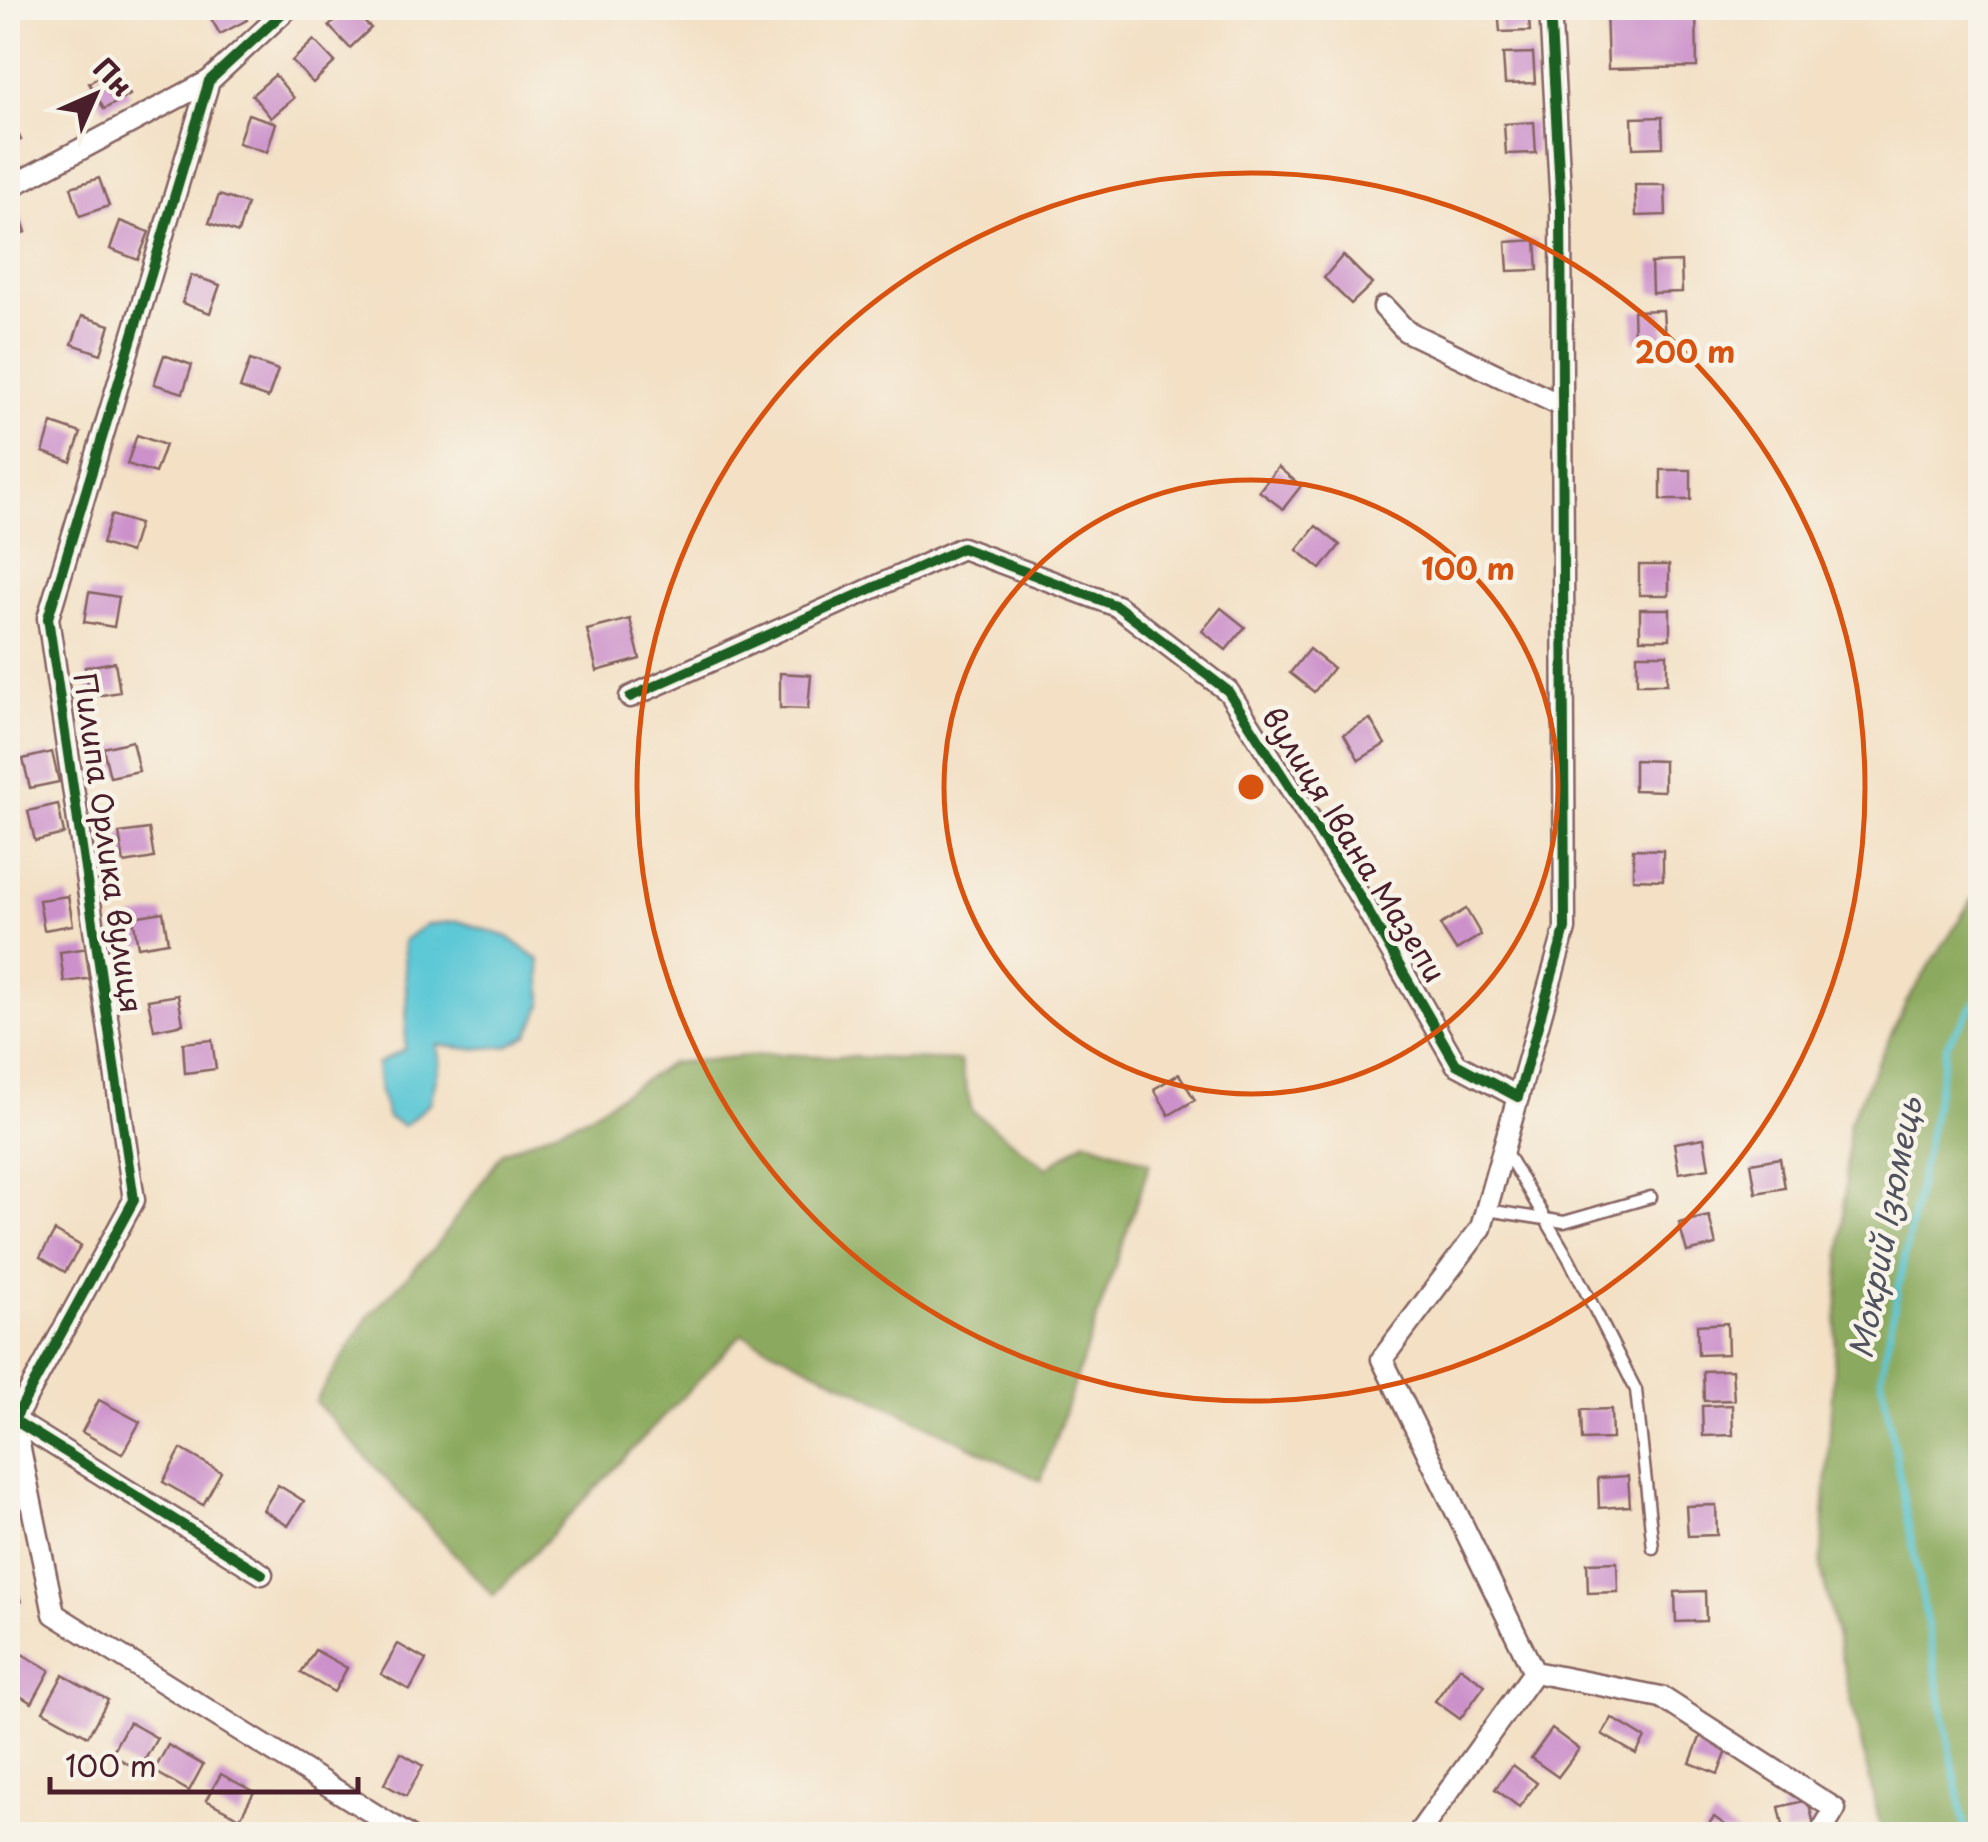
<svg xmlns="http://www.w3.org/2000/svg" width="1988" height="1842" font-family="'Playpen Sans',sans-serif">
<rect width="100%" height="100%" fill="#f7f3e8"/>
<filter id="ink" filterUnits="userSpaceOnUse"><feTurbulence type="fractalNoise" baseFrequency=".01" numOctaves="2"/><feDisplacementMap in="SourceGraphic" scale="20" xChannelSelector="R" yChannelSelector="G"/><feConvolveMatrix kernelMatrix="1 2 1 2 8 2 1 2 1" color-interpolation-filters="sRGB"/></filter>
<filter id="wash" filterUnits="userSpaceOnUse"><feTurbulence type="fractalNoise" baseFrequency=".0048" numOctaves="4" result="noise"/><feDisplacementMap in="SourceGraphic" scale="40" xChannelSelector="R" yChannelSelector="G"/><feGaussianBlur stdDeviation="2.25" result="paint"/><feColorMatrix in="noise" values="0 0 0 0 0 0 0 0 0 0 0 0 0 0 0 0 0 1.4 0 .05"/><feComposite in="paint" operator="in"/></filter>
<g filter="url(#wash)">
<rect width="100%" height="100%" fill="#f3e0c5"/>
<g fill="#8caa5e" stroke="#6b6444" stroke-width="2.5">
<path d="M1980,895V1377L1972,1435L1980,1470V1834H1882L1821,1569L1849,1123L1907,1001L1973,898Z"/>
<path d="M771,1054L960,1061L972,1111L1047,1168L1086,1140L1150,1163L1041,1481L742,1334L493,1596L315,1401L369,1316L435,1247L503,1152L586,1117L671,1063Z"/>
</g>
<path fill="#5dc8d6" stroke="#547480" stroke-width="2.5" d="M458,921L508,937L539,960L543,1003L528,1035L508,1046L472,1049L437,1045L440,1062L430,1103L404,1126L388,1118L380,1093L377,1064L405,1049L407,1002L403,941L425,925Z"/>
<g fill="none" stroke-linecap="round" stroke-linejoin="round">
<path stroke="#5dc8d6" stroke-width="6" d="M1966,1834L1881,1375L1947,1044L1980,995"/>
</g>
<g id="blocks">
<g fill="#cc91cb">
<path d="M205,8H240L247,20L220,34Z"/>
<path d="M349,8L371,28L350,48L329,26Z"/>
<path d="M1498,8H1528L1530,31L1500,32Z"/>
<path d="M1606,8H1696L1697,67L1608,69Z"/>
<path d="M314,40L335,62L313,83L292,61Z"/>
<path d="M1533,53L1535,83L1505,84L1503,54Z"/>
<path d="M115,68L130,95L104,109L89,83Z"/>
<path d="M275,75L294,98L271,118L252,95Z"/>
<path d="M8,113L21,140L8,146Z"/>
<path d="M248,114L276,123L267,152L238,143Z"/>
<path d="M1662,117L1663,147L1633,148L1632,118Z"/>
<path d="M1534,122L1536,153L1506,154L1504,124Z"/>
<path d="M99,178L109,206L80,216L71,187Z"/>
<path d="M1635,185H1665L1666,215L1636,216Z"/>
<path d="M219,195L247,204L238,233L209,223Z"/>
<path d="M16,203L26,232L8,238V206Z"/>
<path d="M120,221L149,232L138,260L110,249Z"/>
<path d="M1536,240L1538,270L1508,271L1506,242Z"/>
<path d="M1343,255L1372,284L1351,304L1324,278Z"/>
<path d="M1681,262L1682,292L1652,293L1651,263Z"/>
<path d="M191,275L220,285L210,313L182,303Z"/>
<path d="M1663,310L1665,339L1634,341L1633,311Z"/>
<path d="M82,316L110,325L101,354L72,344Z"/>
<path d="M164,355L192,365L183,393L154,384Z"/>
<path d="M250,360L278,370L268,398L240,388Z"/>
<path d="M52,423L81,433L71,462L43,452Z"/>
<path d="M137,435L165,445L155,473L127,464Z"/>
<path d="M1278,467L1301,486L1283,509L1259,491Z"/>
<rect x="1661" y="470" width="30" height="30"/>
<path d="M111,515L139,524L130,553L102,544Z"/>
<path d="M1316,526L1340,545L1321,569L1297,550Z"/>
<rect x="1639" y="565" width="30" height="30"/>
<path d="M89,592L119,597L114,627L84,622Z"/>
<path d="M1221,608L1245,627L1226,650L1202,631Z"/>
<rect x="1640" y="609" width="30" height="30"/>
<path d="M630,619L640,659L597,671L587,630Z"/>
<path d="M1309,649L1333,668L1314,692L1290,673Z"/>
<rect x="1637" y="654" width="30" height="30"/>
<path d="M115,662L120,692L90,697L85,667Z"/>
<path d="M780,673L811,675L808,709L780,708Z"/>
<path d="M1370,719L1385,744L1359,760L1344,734Z"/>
<path d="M132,741L139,771L110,777L103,748Z"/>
<path d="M52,752L59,782L30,788L23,759Z"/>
<path d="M1634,760L1664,761V791L1634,790Z"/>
<path d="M58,804L64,834L35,841L28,811Z"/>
<path d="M149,829L154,858L124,863L119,833Z"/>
<path d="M1633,849L1663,850V880L1633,879Z"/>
<path d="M68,896L73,925L44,930L39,900Z"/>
<path d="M1466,909L1481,935L1456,950L1440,925Z"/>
<path d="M163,912L168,942L138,947L133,917Z"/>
<path d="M89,948L94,978L64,982L60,952Z"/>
<path d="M178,995L183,1024L154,1030L148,1000Z"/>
<path d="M212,1040L216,1069L185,1073L183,1043Z"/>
<path d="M1179,1074L1195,1100L1169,1115L1154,1089Z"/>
<path d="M1704,1138L1709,1168L1679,1173L1674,1143Z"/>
<path d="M1780,1158L1785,1188L1756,1193L1751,1163Z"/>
<path d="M1709,1216L1716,1245L1687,1252L1679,1223Z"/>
<path d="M55,1231L81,1246L65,1272L40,1257Z"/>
<path d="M1727,1323L1728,1354L1698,1355L1697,1325Z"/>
<path d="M1732,1370L1734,1400L1704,1401L1703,1371Z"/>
<path d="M99,1400L140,1422L122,1454L82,1432Z"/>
<path d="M1732,1405L1733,1435L1703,1436L1702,1406Z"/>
<path d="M1611,1409L1612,1439L1582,1440L1581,1410Z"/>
<path d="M181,1449L221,1472L203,1505L163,1482Z"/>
<path d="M1628,1476L1630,1506L1599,1508L1598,1478Z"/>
<path d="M278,1485L304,1501L288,1526L263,1510Z"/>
<path d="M1716,1505L1717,1535L1688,1536L1686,1506Z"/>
<path d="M1617,1562L1618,1592L1588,1593L1587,1563Z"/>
<path d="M12,1574L21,1602L8,1607V1576Z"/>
<path d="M1705,1591L1706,1621L1676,1622L1675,1592Z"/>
<path d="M398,1644L426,1660L410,1690L381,1674Z"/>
<path d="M315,1650L347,1668L334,1692L301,1673Z"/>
<path d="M22,1654L50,1670L32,1703L8,1689V1679Z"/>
<path d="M1460,1667L1485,1685L1460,1719L1435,1701Z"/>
<path d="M63,1675L108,1700L88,1736L43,1711Z"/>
<path d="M1612,1718L1645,1738L1636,1754L1602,1734Z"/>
<path d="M129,1722L157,1738L139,1770L111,1754Z"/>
<path d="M1552,1729L1579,1749L1558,1777L1531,1758Z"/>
<path d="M1701,1735L1729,1746L1718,1774L1690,1763Z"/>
<path d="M168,1745L203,1765L189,1791L154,1771Z"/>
<path d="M401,1753L423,1766L406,1796L384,1784Z"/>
<path d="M1513,1765L1537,1783L1519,1807L1495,1789Z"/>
<path d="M221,1774L254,1792L240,1818L206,1800Z"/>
<path d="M1808,1800L1815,1829L1785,1834L1779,1807Z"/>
<path d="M1714,1817L1738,1834H1701Z"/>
</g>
</g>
</g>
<g filter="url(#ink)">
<use href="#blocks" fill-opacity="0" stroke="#856361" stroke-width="2.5"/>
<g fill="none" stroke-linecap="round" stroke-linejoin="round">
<g stroke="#856361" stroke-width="15">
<g id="service">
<path d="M1504,1149L1569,1259L1636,1390L1653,1548"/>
<path d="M1487,1210L1564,1222L1651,1197"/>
</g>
</g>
<g stroke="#856361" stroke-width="25">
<g id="minor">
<path d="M8,188L209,81"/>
<path d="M1384,307L1406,331L1562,406"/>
<path d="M630,697L962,548L1117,606L1228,691L1357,892L1456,1064L1518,1097L1565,929L1561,208L1550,8"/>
<path d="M14,1420L54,1614L406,1834"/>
<path d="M262,1574L14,1420L134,1200L48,618L209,81L288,8"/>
<path d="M1534,1672L1661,1697L1835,1809L1820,1834"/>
<path d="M1418,1834L1534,1672L1382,1359L1481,1228L1518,1097"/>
</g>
</g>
<use href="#service" stroke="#fff" stroke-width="10"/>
<use href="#minor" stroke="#fff" stroke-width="20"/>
<g stroke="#f7f3e8" stroke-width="16">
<g id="cycleway">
<path d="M630,697L962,548L1117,606L1228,691L1357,892L1456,1064L1518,1097L1565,929L1561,208L1550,8"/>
<path d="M262,1574L14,1420L134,1200L48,618L209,81L288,8"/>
</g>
</g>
<use href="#cycleway" stroke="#1b5e20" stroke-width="10"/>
</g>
</g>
<g fill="none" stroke="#d8530f" stroke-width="5">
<circle cx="1251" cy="787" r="307"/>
<circle cx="1251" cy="787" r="614"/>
</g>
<g text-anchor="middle" stroke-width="9" stroke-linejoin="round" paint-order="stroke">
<g font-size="30" fill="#4a1f2b" stroke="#f7f3e8">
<text transform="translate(107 843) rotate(82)" y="10">Пилипа Орлика вулиця</text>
<text transform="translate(1353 845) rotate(58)" y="10">вулиця Івана Мазепи</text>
</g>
<g font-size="32" font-style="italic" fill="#50525e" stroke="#f7f3e8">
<text transform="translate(1886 1228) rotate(-79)" y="11">Мокрий Ізюмець</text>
</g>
</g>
<circle cx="1251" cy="787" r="15" fill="#d8530f" stroke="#f7f3e8" stroke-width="5"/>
<g font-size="30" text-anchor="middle" font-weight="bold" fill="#d8530f" stroke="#f7f3e8" stroke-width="9" stroke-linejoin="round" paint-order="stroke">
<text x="1685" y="363">200 m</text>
<text x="1468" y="580">100 m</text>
</g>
<rect width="1988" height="1842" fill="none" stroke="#f7f3e8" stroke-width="40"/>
<g transform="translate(95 95) rotate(45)" stroke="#f7f3e8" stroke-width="8" paint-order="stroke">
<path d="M0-8L18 38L0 25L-18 38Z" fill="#4a1f2b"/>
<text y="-15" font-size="28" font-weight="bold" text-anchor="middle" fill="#4a1f2b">Пн</text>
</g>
<path d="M50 1777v15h308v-15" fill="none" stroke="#4a1f2b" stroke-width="5"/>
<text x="65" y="1777" font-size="30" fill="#4a1f2b" stroke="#f7f3e8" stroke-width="8" paint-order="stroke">100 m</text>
</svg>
